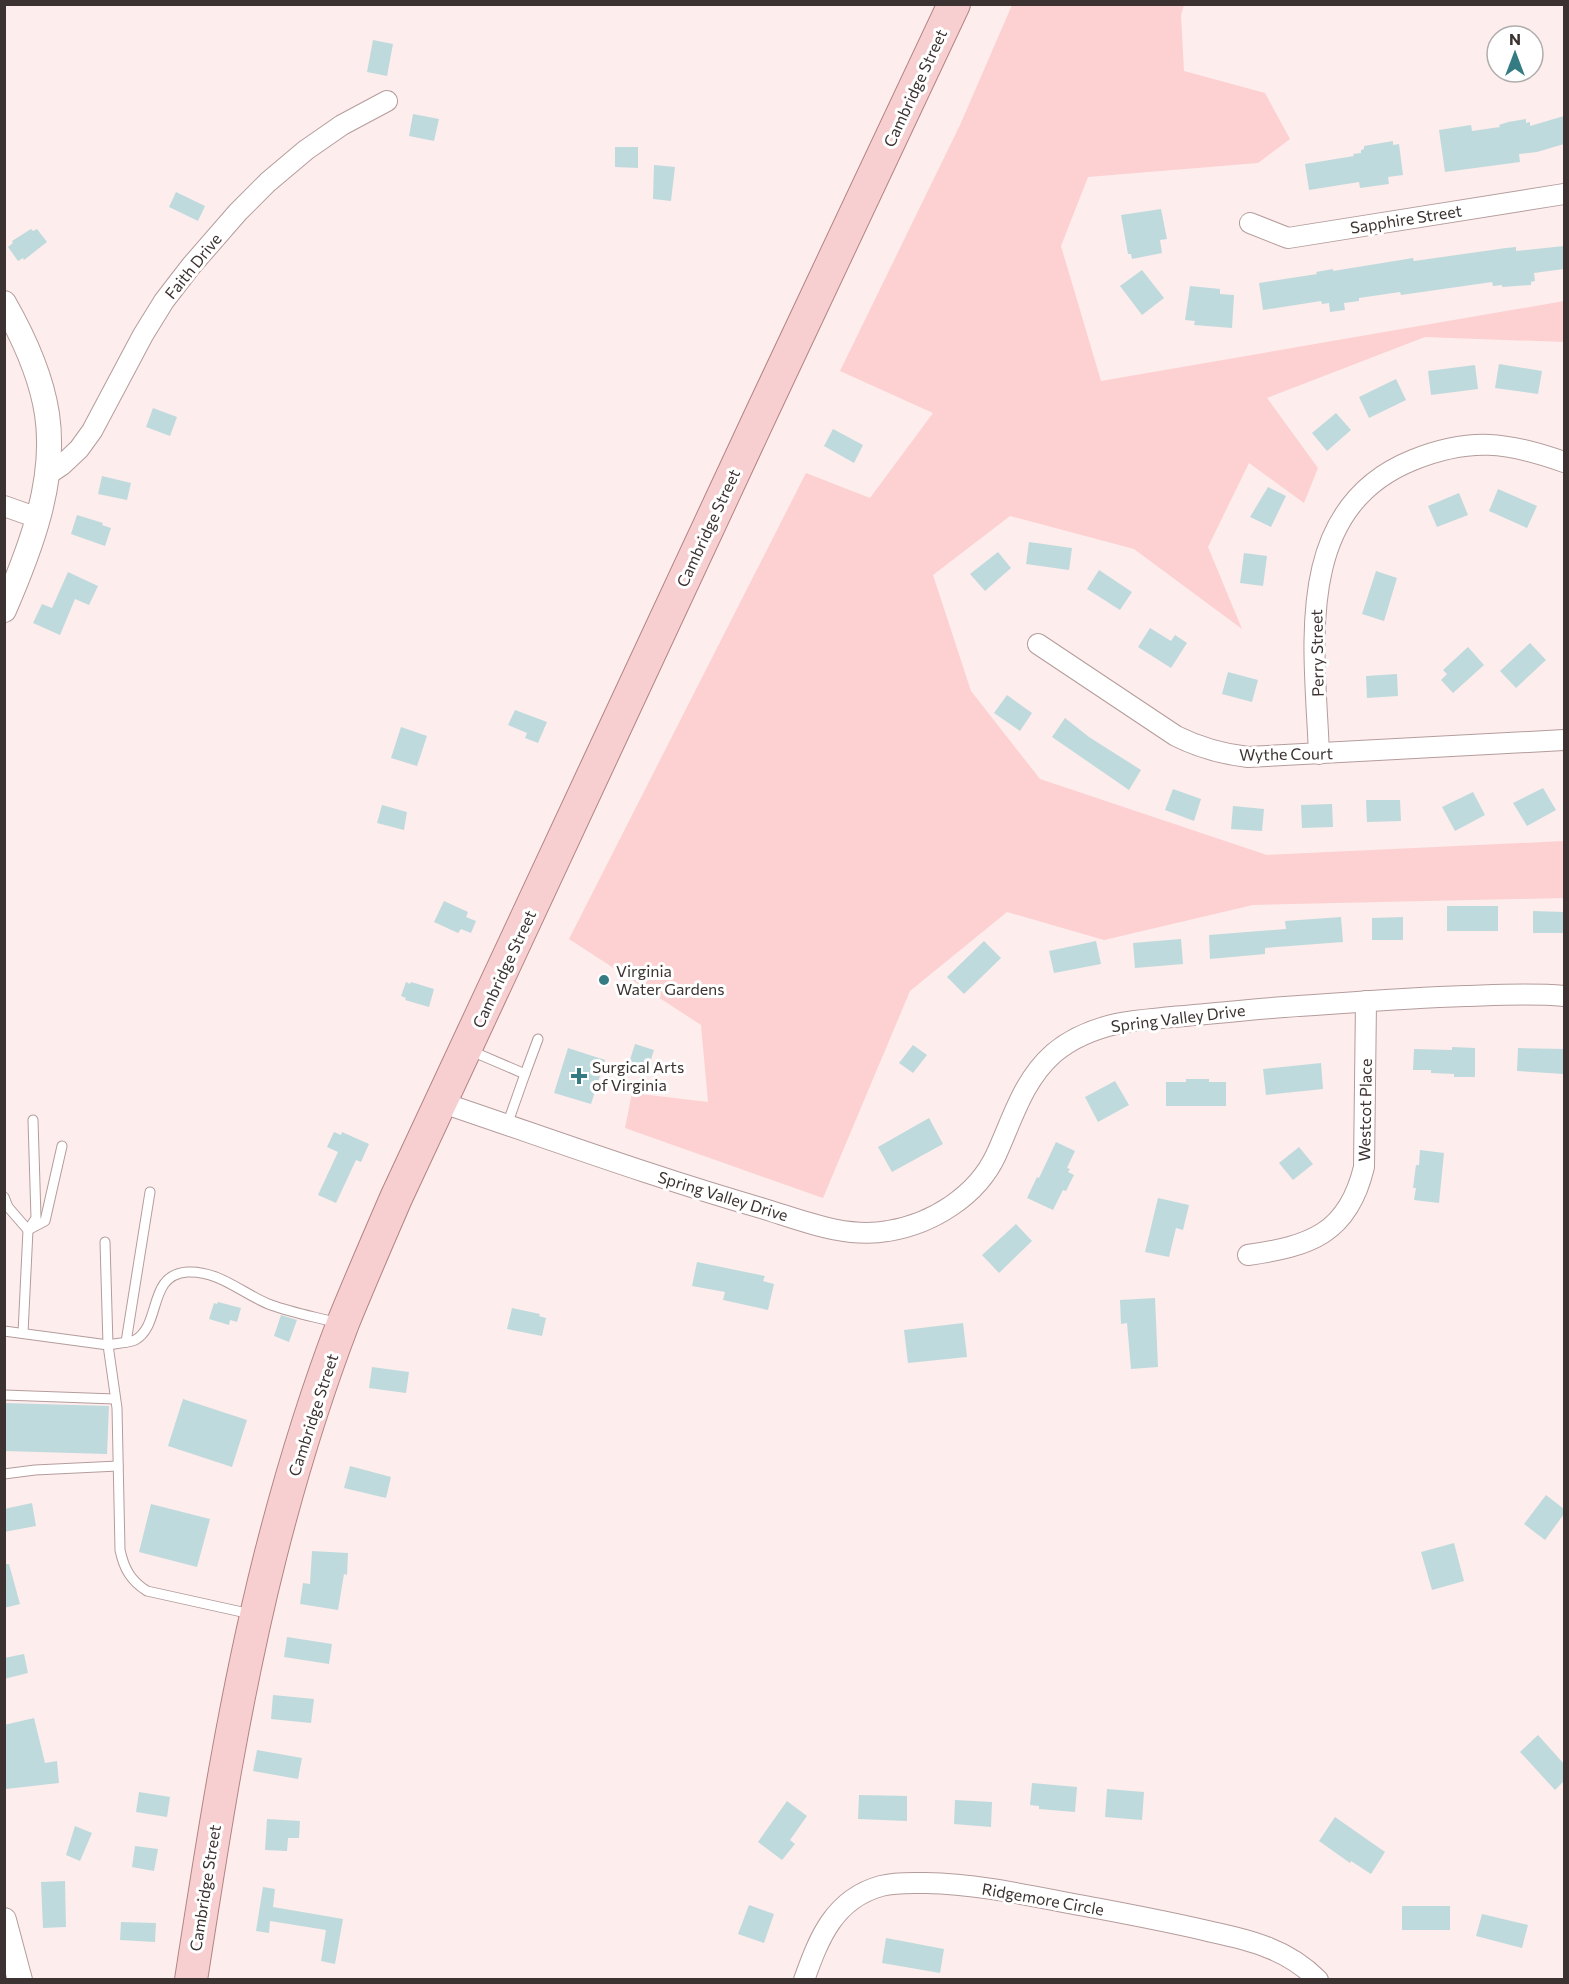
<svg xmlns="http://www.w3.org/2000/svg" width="1569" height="1984" font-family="Commissioner,sans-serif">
<rect width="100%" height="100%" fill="#fdeded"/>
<path fill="#fdd1d1" d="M1012,5H1184L1181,15L1184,71L1265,93L1290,139L1258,163L1088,177L1061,246L1101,381L1564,301V342L1425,337L1267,398L1318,468L1304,503L1249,463L1208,547L1242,629L1134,549L1010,516L933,575L971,691L1040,779L1267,855L1564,841V898L1253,905L1104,940L1007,912L910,991L823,1198L625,1128L632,1093L708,1102L701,1025L569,939L806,473L870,498L933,413L840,371L960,125Z"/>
<g fill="#bfdadc">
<path d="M373,40L393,44L387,76L367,72Z"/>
<path d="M413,114L439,119L434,141L409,136Z"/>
<path d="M1564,116V144L1537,152L1519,154L1520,162L1445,172L1439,130L1471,125L1472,131L1500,127L1499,125L1508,122L1526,119V123L1530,122V126Z"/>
<path d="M1393,141V145L1399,144L1403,175L1388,177L1389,184L1360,188L1359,182L1309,190L1305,164L1354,156L1353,154L1361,153V150L1364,149V146Z"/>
<path d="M615,147H638V168L615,167Z"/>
<path d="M654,165L675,167L671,201L653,199Z"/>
<path d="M176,192L205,206L198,221L169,207Z"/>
<path d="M1161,209L1167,239L1160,240L1162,253L1132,259L1131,254H1128L1121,215Z"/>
<path d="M31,229L33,231L37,229L47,242L24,260L23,258L18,261L8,247L13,243L12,241Z"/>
<path d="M1564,246V269L1534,273L1535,281L1531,282V285L1502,287V285L1493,286L1492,282L1401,295L1400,292L1359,298V301L1344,303L1345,310L1330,312L1329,303L1322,304L1321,301L1263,310L1259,283L1317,274L1316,272L1333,269V271L1413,258L1414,261L1506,248L1516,247V251Z"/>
<path d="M1142,270L1164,298L1142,315L1120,286Z"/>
<path d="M1190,286L1220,289V294L1234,295L1232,328L1194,325L1195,321L1185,320Z"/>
<path d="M1499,364L1542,371L1538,394L1495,388Z"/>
<path d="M1475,365L1478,389L1431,395L1428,371Z"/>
<path d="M1396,379L1406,400L1369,418L1359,397Z"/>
<path d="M153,408L177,417L170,436L146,427Z"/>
<path d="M1336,413L1351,430L1327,451L1312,433Z"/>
<path d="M833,429L863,445L854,463L824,446Z"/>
<path d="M102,476L131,483L127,500L98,494Z"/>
<path d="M1268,487L1286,496L1271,527L1250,517Z"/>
<path d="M1498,489L1537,506L1527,528L1489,511Z"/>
<path d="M1459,493L1468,515L1437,527L1428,506Z"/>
<path d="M77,515L103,523L102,525L111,528L105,546L71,534Z"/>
<path d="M1029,542L1072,548L1069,570L1026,564Z"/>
<path d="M998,552L1011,568L985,591L970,574Z"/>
<path d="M1244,553L1267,556L1263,586L1240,583Z"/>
<path d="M1099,570L1132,592L1120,610L1087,589Z"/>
<path d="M1376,571L1397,578L1384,621L1362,614Z"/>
<path d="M68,572L98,586L89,605L75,599L60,635L33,623L42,604L52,608Z"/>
<path d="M1150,628L1171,641L1175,635L1187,643L1171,668L1138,647Z"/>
<path d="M1530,643L1546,660L1516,688L1500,671Z"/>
<path d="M1468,647L1484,665L1453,693L1441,680L1447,674L1443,670Z"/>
<path d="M1228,672L1258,680L1252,702L1222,694Z"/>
<path d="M1397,674L1398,696L1367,698L1366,676Z"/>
<path d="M1007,695L1032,713L1020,731L994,713Z"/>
<path d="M515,710L547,722L538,743L525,738L527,733L508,725Z"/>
<path d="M1065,718L1089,737L1141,770L1129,790L1052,737Z"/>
<path d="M401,727L427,736L417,766L391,758Z"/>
<path d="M1543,788L1556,810L1527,826L1513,803Z"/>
<path d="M1173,789L1201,799L1194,821L1165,810Z"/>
<path d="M1473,792L1485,815L1455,831L1442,807Z"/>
<path d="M1366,800H1400L1401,821L1367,822Z"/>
<path d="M1332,804L1333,827L1302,828L1301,805Z"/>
<path d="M382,805L407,812L404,830L377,823Z"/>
<path d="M1233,806L1264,809L1262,831L1231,829Z"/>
<path d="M444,901L468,912L466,917L476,921L471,933L461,929L458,933L434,922Z"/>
<rect x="1447" y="906" width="51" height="25"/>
<path d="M1533,911L1564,912V933H1533Z"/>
<path d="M1341,917L1343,942L1265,948V954L1210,959L1209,935L1286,929L1285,921Z"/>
<path d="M1403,917V940H1372V918Z"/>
<path d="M1181,939L1183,964L1135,968L1133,943Z"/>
<path d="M984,941L1001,958L964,994L947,977Z"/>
<path d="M1096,941L1101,964L1054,973L1049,951Z"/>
<path d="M406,982L410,984L411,982L434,989L429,1007L405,1000L406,998L401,996Z"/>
<path d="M635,1044L654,1050L646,1075L627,1069Z"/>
<path d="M913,1045L927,1055L913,1073L899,1063Z"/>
<path d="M1452,1047L1475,1048V1077H1454V1074L1431,1073V1070H1413L1414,1049L1452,1050Z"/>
<path d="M568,1048L605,1060L591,1104L554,1093Z"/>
<path d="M1518,1048L1564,1049V1074L1517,1071Z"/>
<path d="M1321,1063L1323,1089L1266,1095L1263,1069Z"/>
<path d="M1186,1079H1209V1082H1226V1106H1166V1082H1186Z"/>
<path d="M1115,1081L1129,1105L1098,1122L1085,1097Z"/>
<path d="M929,1118L943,1144L892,1172L878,1147Z"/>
<path d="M334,1132L341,1135L342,1132L369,1144L361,1162L356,1160L336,1203L318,1195L338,1152L327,1147Z"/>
<path d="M1056,1142L1075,1151L1067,1168L1070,1169L1068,1172L1074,1175L1066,1191L1063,1190L1053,1210L1027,1198L1037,1177L1039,1178Z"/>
<path d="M1299,1147L1313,1164L1293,1180L1279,1163Z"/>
<path d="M1420,1150L1444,1153L1439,1203L1414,1200L1416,1188H1413L1416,1165H1419Z"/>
<path d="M1158,1198L1189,1205L1183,1230L1176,1228L1169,1257L1145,1252Z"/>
<path d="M1016,1224L1032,1241L999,1273L982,1255Z"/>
<path d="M697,1262L765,1276L763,1281L774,1284L768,1310L723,1300L725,1292L692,1286Z"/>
<path d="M1155,1298L1158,1367L1131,1369L1127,1323L1121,1324L1120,1300Z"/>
<path d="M218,1302L241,1308L237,1322L230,1320L229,1325L209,1319L214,1303L217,1304Z"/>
<path d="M512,1308L540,1314L539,1316L546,1318L542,1336L507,1329Z"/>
<path d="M281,1315L297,1320L289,1342L274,1336Z"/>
<path d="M963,1323L967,1357L908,1363L904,1330Z"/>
<path d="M372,1367L409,1372L406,1393L369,1388Z"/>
<path d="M183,1399L247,1420L232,1467L168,1446Z"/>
<path d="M4,1403L109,1406L107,1454L4,1451Z"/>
<path d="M350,1466L391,1477L386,1498L344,1488Z"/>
<path d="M1546,1495L1564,1509V1514L1545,1540L1524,1524Z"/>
<path d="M32,1503L36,1526L4,1532V1509Z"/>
<path d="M151,1504L210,1519L197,1567L139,1552Z"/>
<path d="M1454,1543L1464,1581L1432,1590L1421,1552Z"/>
<path d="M312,1551L348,1553L347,1575L344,1574L338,1610L300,1604L303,1583L310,1584Z"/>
<path d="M4,1564H9L20,1604L4,1608Z"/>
<path d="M287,1637L332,1644L329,1664L284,1657Z"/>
<path d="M24,1654L28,1673L4,1679V1658Z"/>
<path d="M273,1695L314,1699L311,1723L271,1719Z"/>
<path d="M34,1718L45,1763L57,1761L59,1783L6,1789L4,1774V1725Z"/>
<path d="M1538,1735L1564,1764V1781L1555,1790L1520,1752Z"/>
<path d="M257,1750L302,1758L298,1779L253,1771Z"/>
<path d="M1032,1783L1077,1787L1075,1812L1039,1809V1806L1030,1805Z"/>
<path d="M1107,1789L1144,1792L1142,1820L1105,1817Z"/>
<path d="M139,1792L170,1797L167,1817L136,1812Z"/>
<path d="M859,1795L907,1796V1821L858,1819Z"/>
<path d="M955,1800L992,1802L991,1827L954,1824Z"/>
<path d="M787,1801L807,1816L790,1840L795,1844L782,1860L758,1842Z"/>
<path d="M1335,1817L1385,1852L1371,1874L1351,1861L1350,1863L1319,1841Z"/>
<path d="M267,1819L300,1821L299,1838H288L287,1851L265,1850Z"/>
<path d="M75,1826L92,1833L80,1861L66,1855Z"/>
<path d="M135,1846L158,1849L154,1871L132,1867Z"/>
<path d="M65,1881L66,1927L43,1928L41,1882Z"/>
<path d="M263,1887L275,1889L273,1907L343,1919L335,1964L321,1961L326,1930L270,1921L269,1933L256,1931Z"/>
<path d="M749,1905L774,1914L764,1943L738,1934Z"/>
<rect x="1402" y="1906" width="48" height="24"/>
<path d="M1482,1914L1528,1925L1522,1948L1476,1936Z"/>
<path d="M121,1922L156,1923L155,1942L120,1940Z"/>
<path d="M886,1938L944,1949L940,1973L882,1963Z"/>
</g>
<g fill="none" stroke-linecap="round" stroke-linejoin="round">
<g stroke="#b59c9c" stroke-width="11">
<g id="service">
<path d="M469,1050L525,1074L538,1039"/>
<path d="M507,1125L525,1074"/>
<path d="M4,1197L8,1207L28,1230L45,1221L62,1146"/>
<path d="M105,1242L108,1345C116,1343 128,1343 135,1340C162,1325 147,1275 187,1272C219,1270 244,1295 271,1305C293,1313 316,1317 338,1323"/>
<path d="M4,1331L108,1345L117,1408L120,1550C124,1569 131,1581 147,1591L251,1614"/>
<path d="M23,1333L28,1230L36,1218L33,1120"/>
<path d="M126,1342L150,1192"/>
<path d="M4,1395L115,1399"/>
<path d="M4,1474L35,1470L118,1466"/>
</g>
</g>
<g stroke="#b59c9c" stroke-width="22">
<g id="minor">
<path d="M1250,223L1288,238L1564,194"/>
<path d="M47,475L62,465L79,449L92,431L143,335L164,301L191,266L238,212L268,182L306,150L342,125L387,101"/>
<path d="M4,506L38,518"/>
<path d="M1038,644L1176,736C1200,748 1222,754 1248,757L1564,740"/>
<path d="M1319,754C1315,649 1291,509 1413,460C1470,437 1508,442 1564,462"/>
<path d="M440,1102C547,1138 653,1177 761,1208C801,1220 845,1239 888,1231C932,1224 977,1196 996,1155C1013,1118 1023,1080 1054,1053C1072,1038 1094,1029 1116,1024C1134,1020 1153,1019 1172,1017C1209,1014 1246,1010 1284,1007C1344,1003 1404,998 1465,996C1498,995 1531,993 1564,996"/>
<path d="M1248,1255C1310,1246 1348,1234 1364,1167L1366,1001"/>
<path d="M804,1980C819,1938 834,1899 881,1886C896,1882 911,1883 926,1883C985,1884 1043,1899 1101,1909C1138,1916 1175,1923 1212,1932C1231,1936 1250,1940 1269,1948C1287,1955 1304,1966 1318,1980"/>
</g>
</g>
<g stroke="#b59c9c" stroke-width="26">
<g id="tertiary">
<path d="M4,303C24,338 41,375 47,414C57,481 30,550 4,610"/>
<path d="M4,1920L20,1980"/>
</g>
</g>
<g stroke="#b38384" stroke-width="34">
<path id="primary" d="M191,1980C213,1838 235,1696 270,1557C290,1478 314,1399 343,1323C360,1281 378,1240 396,1198L762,412L954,4"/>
</g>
<use href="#service" stroke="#fff" stroke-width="9"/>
<use href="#minor" stroke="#fff" stroke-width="20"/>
<use href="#tertiary" stroke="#fff" stroke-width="24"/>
<use href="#primary" stroke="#f8cfd0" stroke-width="32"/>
</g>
<g fill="#347c82" stroke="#fff" stroke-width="2">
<circle cx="604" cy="980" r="6"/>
<path d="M576 1067h6v6h6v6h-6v6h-6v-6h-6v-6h6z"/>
</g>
<g text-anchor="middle" stroke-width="6" stroke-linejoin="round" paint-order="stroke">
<g font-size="16" fill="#3c3232" stroke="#fff">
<text transform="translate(915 88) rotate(-65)" y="6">Cambridge Street</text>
<text transform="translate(1406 219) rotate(-9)" y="6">Sapphire Street</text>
<text transform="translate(193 266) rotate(-51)" y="6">Faith Drive</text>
<text transform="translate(708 528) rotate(-65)" y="6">Cambridge Street</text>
<text transform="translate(1317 653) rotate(-91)" y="6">Perry Street</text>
<text transform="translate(1286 754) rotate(-1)" y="6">Wythe Court</text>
<text transform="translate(504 969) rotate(-65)" y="6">Cambridge Street</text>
<text transform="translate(1178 1018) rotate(-7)" y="6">Spring Valley Drive</text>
<text transform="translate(1365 1110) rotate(-89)" y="6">Westcot Place</text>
<text transform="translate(723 1196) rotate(17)" y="6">Spring Valley Drive</text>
<text transform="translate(313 1415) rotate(-72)" y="6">Cambridge Street</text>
<text transform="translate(205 1888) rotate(-81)" y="6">Cambridge Street</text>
<text transform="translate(1043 1899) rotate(10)" y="6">Ridgemore Circle</text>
</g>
<g font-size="16" fill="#3c3232" stroke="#fff" text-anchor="start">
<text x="616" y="977">Virginia<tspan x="616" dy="18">Water Gardens</tspan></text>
<text x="592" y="1073">Surgical Arts<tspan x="592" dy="18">of Virginia</tspan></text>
</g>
</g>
<rect width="1569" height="1984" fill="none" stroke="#3c3232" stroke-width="12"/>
<g transform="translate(1515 54)"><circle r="28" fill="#ffffff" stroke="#b1adad" stroke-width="1.5"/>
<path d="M0-4.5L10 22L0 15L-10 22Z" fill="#347c82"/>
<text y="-9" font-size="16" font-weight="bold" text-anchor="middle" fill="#3c3232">N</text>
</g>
</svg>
